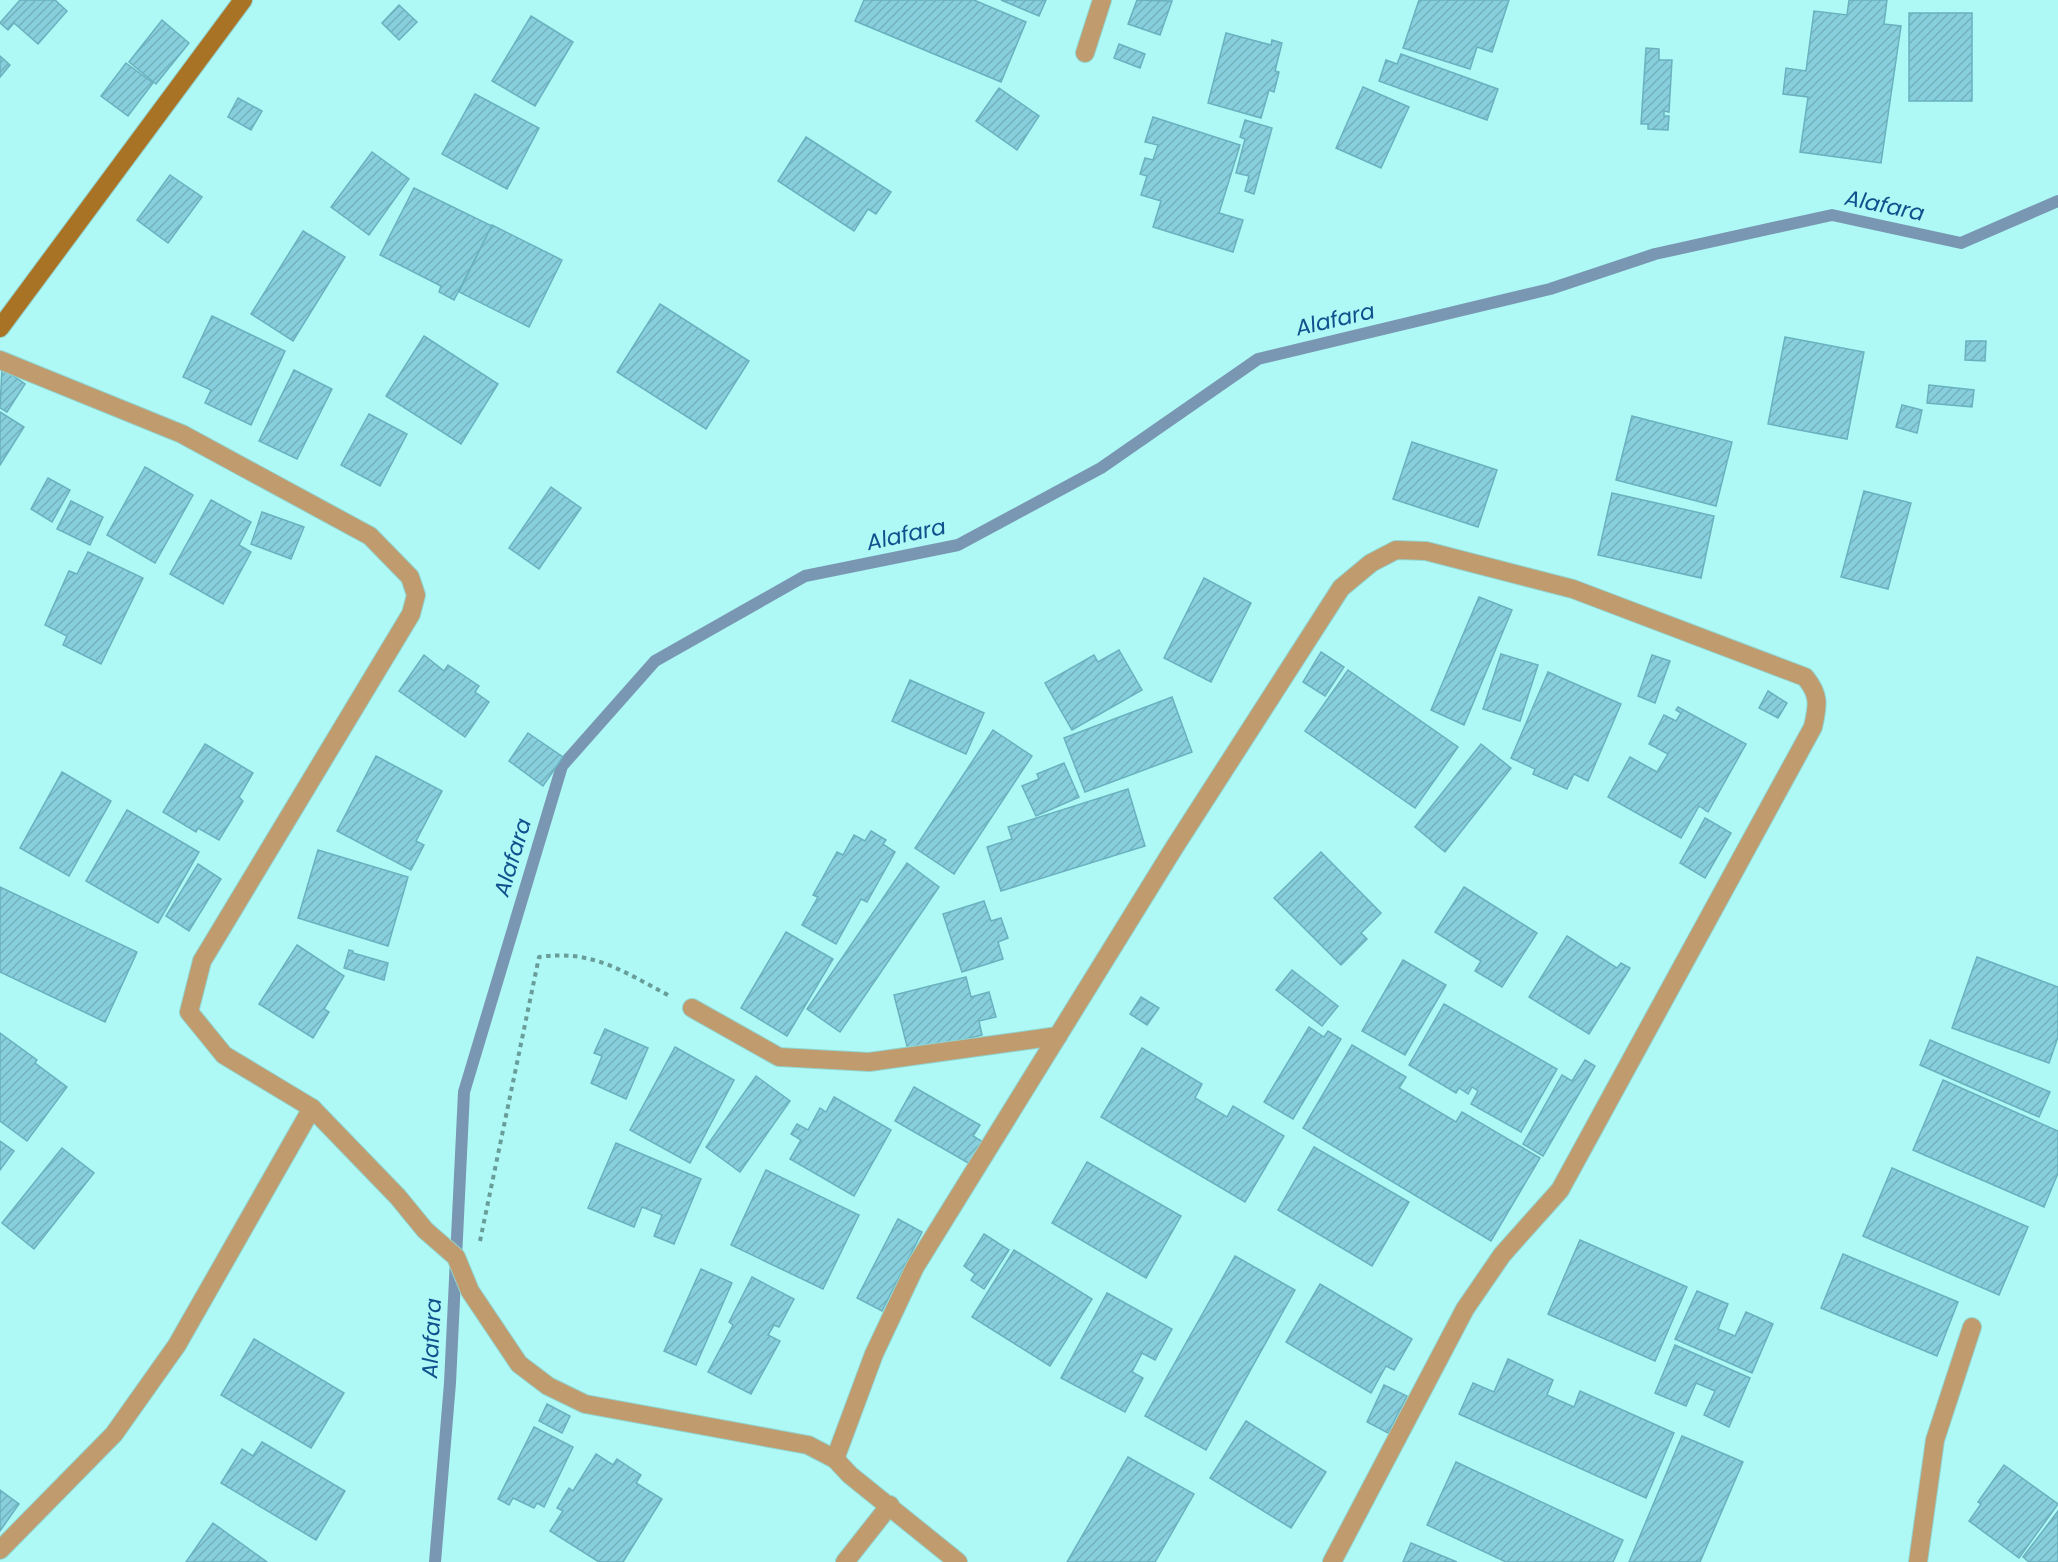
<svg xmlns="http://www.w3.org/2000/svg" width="2058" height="1562" font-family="Poppins,sans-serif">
<defs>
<pattern id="building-hatch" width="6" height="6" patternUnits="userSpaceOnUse" patternTransform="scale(1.5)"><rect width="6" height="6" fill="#88cfde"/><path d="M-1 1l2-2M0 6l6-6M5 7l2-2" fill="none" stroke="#74b1bd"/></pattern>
</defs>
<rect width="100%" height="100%" fill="#aef9f5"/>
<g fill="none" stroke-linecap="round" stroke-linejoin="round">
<path stroke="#7997b2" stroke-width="12" d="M435,1562L450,1383L464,1092L562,766L655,661L805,576L958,545L1101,468L1258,359L1550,289L1655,254L1832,215L1961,243L2058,201"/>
</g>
<g fill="url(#building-hatch)" stroke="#6ab1bf" stroke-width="1.5">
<path d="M20,0H55L67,11L38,44L14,23L8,30L0,23Z"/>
<path d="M864,0H974L1026,22L1001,82L855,21Z"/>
<path d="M1001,0H1046L1039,16Z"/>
<path d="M1137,0L1172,1L1160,35L1128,24Z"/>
<path d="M1419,0H1509L1492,52L1477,47L1470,69L1403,48Z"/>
<path d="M1849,0H1887L1884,24L1901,26L1881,163L1800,152L1808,97L1783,94L1786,68L1806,71L1814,11L1847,15Z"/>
<path d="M399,5L417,22L399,40L382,23Z"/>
<rect x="1909" y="13" width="63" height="88"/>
<path d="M531,16L573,42L535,106L492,81Z"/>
<path d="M162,20L189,43L156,84L129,62Z"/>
<path d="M1226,33L1271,45L1272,40L1282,43L1275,71L1279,72L1274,92L1269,90L1261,118L1208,103Z"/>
<path d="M1119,44L1145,54L1140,68L1114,58Z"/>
<path d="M1646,48L1659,49V60H1672L1669,112L1664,111V116H1669L1668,130L1648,129V124H1641Z"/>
<path d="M1401,54L1498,89L1487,120L1379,81L1386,60L1397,64Z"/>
<path d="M0,56L10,65L0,77Z"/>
<path d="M126,63L153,83L128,116L101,96Z"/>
<path d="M1363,87L1409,107L1381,168L1336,148Z"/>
<path d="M999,88L1039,116L1017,150L976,121Z"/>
<path d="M475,94L539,128L507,189L442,154Z"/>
<path d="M238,98L262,111L251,130L228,117Z"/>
<path d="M1153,117L1240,145L1219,213L1243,220L1233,252L1153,227L1161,201L1141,195L1147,176L1140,174L1145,158L1153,160L1158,145L1145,142Z"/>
<path d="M1245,120L1272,128L1254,194L1245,191L1249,176L1236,173L1245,139L1240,137Z"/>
<path d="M806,137L891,192L876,214L868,209L854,231L778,181Z"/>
<path d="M372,152L409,179L369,235L331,207Z"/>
<path d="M170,175L202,197L168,243L137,220Z"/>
<path d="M414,188L492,226L454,300L439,292L441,286L380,255Z"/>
<path d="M492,225L562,260L529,327L459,292Z"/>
<path d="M303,231L345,257L293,341L251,314Z"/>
<path d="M660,304L749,361L706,429L617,372Z"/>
<path d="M212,316L285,351L251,425L205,403L211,390L183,377Z"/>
<path d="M424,336L498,384L461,444L386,396Z"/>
<path d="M1785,337L1864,352L1847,439L1768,424Z"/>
<path d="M1966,341H1986L1985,361L1965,360Z"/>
<path d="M2,368L25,384L7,412L0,408Z"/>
<path d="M294,370L332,389L297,459L259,441Z"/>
<path d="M1929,385L1974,390L1972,407L1927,403Z"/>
<path d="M1902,405L1922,410L1917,433L1896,427Z"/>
<path d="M0,412L24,427L0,465Z"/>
<path d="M369,414L407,434L380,486L341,465Z"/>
<path d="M1632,416L1732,442L1716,506L1616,480Z"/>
<path d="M1412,442L1497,470L1478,527L1393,499Z"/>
<path d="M145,467L193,495L155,563L107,535Z"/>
<path d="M48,478L70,490L52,522L31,509Z"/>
<path d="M551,487L581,508L539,569L509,548Z"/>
<path d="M1864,491L1911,503L1888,589L1841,577Z"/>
<path d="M1612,493L1714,516L1701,578L1598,555Z"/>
<path d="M211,500L251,522L239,545L251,552L223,604L170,574Z"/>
<path d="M71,501L103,517L90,545L57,529Z"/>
<path d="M262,512L304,527L291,559L251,544Z"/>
<path d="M88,552L143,578L101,664L63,645L67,636L45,625L69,571L77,574Z"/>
<path d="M1204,578L1251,603L1211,682L1164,658Z"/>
<path d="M1479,597L1512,610L1464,725L1431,710Z"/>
<path d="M1119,650L1142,690L1072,730L1045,683L1094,655L1098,662Z"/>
<path d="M1321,652L1344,667L1325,696L1303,682Z"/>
<path d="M1501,654L1538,665L1520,721L1483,709Z"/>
<path d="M424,655L444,671L448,665L479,686L475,692L489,702L465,737L399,691Z"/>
<path d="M1652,655L1670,661L1655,703L1638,696Z"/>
<path d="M1348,670L1458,747L1415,808L1305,731Z"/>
<path d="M1548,672L1621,704L1588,781L1574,774L1567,789L1533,774L1535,769L1511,758Z"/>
<path d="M910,680L984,713L966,754L892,721Z"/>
<path d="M1768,691L1787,703L1778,718L1759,708Z"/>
<path d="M1172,697L1192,752L1085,792L1064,738Z"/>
<path d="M1678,707L1746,744L1708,812L1699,806L1681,838L1608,797L1630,757L1657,772L1668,754L1649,744L1664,715L1676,721L1681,713L1676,710Z"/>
<path d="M993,730L1032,756L954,874L915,848Z"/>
<path d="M528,733L563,757L543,786L509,761Z"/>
<path d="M205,744L253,773L239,797L243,801L219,840L198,828L196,832L163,812Z"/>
<path d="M1481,744L1511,768L1445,852L1415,827Z"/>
<path d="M376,756L442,791L416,841L424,845L411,870L337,831Z"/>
<path d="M1064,763L1079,797L1036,816L1022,786L1039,779L1037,774Z"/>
<path d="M62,772L111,801L69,876L20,848Z"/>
<path d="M1128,789L1145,846L1001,891L987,847L1012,839L1008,827Z"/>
<path d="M127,810L199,852L158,923L86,881Z"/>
<path d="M1705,818L1731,833L1705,878L1680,863Z"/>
<path d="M871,831L886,840L883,844L895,852L867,902L861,899L836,944L802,925L818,897L813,895L837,852L843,855L854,835L865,841Z"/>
<path d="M318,850L408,877L388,946L298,918Z"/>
<path d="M1321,852L1381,913L1361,933L1367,939L1341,965L1274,898Z"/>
<path d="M907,863L939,887L840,1032L807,1009Z"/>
<path d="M198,864L221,879L189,931L166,916Z"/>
<path d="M0,887L137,952L105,1022L0,972Z"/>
<path d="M1464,887L1537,933L1502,987L1475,971L1481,961L1435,932Z"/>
<path d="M984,901L991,921L1001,918L1008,938L998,942L1003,959L962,972L943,914Z"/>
<path d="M786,932L833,959L787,1036L741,1008Z"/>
<path d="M1567,936L1617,968L1621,963L1630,968L1589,1034L1529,997Z"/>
<path d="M297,945L344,976L324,1009L329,1012L313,1038L259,1004Z"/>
<path d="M349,950L353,951V953L388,963L384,980L344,968Z"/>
<path d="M1977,957L2058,987V1037L2049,1063L1952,1028Z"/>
<path d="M1403,960L1446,985L1405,1055L1362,1031Z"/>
<path d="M1292,970L1338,1006L1322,1026L1276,990Z"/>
<path d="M966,977L971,997L989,992L996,1017L979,1021L982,1035L909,1054L894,995Z"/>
<path d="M1141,997L1159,1008L1147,1025L1130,1014Z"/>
<path d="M1444,1004L1557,1069L1521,1132L1471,1104L1478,1091L1472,1087L1468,1094L1459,1088L1456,1093L1409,1065Z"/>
<path d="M1309,1027L1324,1037L1328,1031L1341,1039L1293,1119L1264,1102Z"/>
<path d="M605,1029L648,1048L626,1099L591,1083L602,1056L594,1053Z"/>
<path d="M0,1033L37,1060L35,1063L67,1087L27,1141L0,1121Z"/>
<path d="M1930,1040L2050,1092L2039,1117L1920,1065Z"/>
<path d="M1352,1045L1406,1077L1399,1088L1456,1122L1462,1112L1540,1158L1491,1241L1303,1128Z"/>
<path d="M675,1047L734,1080L690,1163L630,1130Z"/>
<path d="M1142,1048L1202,1084L1195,1098L1227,1117L1233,1106L1284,1136L1245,1202L1101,1117Z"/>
<path d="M1585,1060L1595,1066L1543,1156L1523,1144L1562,1075L1572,1081Z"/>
<path d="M756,1076L790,1101L740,1172L706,1147Z"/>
<path d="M1943,1080L2058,1131V1173L2044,1207L1913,1150Z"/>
<path d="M914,1087L980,1125L973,1136L983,1142L970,1164L895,1121Z"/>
<path d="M834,1097L891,1130L854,1196L790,1159L801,1140L791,1134L797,1124L808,1130L820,1108L826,1112Z"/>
<path d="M0,1141L14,1151L0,1170Z"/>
<path d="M616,1143L701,1179L674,1244L654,1236L662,1215L642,1207L634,1227L588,1208Z"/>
<path d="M1314,1147L1409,1202L1372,1266L1278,1210Z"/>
<path d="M62,1148L94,1173L34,1249L2,1223Z"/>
<path d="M1087,1162L1181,1216L1146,1278L1052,1223Z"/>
<path d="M1892,1168L2028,1227L1999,1295L1863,1236Z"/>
<path d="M766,1170L859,1215L823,1289L731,1245Z"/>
<path d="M898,1219L922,1232L882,1311L857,1298Z"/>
<path d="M984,1234L1009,1250L984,1289L971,1280L975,1274L964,1266Z"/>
<path d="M1580,1240L1687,1287L1655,1361L1548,1314Z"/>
<path d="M1014,1250L1092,1299L1050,1366L972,1317Z"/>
<path d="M1843,1254L1958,1302L1937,1356L1821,1308Z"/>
<path d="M1235,1256L1295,1290L1206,1450L1145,1416Z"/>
<path d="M701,1269L732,1283L696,1365L664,1351Z"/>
<path d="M752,1277L794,1299L779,1327L774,1325L768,1335L780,1341L751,1394L708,1372L733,1325L729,1322Z"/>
<path d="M1320,1284L1412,1339L1394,1370L1386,1366L1371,1393L1286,1342Z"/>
<path d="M1697,1291L1728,1304L1718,1329L1735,1336L1746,1312L1773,1324L1752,1373L1675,1339Z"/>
<path d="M1107,1293L1172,1329L1155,1360L1142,1353L1132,1372L1143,1378L1125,1412L1061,1378Z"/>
<path d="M254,1339L344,1393L311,1448L221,1395Z"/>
<path d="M1675,1345L1750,1378L1729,1427L1704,1415L1715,1391L1696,1383L1686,1406L1655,1393Z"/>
<path d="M1508,1359L1553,1380L1547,1395L1574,1407L1580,1391L1674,1433L1646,1498L1459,1414L1473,1383L1494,1392Z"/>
<path d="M1384,1385L1407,1396L1388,1433L1367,1422Z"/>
<path d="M547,1404L570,1416L562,1433L539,1421Z"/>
<path d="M1246,1421L1326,1472L1291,1528L1210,1478Z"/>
<path d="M534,1427L573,1447L544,1507L537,1503L534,1508L513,1498L509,1505L498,1499Z"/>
<path d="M1682,1436L1743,1462L1700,1562H1629Z"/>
<path d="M262,1442L345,1491L316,1540L221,1483L242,1449L253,1456Z"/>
<path d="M596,1454L613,1465L617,1459L641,1475L636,1483L662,1499L623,1562H599L550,1531L563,1511L557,1508L569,1488L573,1491Z"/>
<path d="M1128,1457L1194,1494L1155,1562H1067Z"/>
<path d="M1456,1462L1623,1540L1613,1562H1506L1427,1525Z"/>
<path d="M2004,1465L2058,1504L2019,1558L1969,1521L1981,1504L1978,1502Z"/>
<path d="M0,1490L19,1504L0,1531Z"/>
<path d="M2058,1511V1562H2029L2023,1557Z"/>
<path d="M213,1523L267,1562H186Z"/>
<path d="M1411,1543L1457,1562H1403Z"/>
</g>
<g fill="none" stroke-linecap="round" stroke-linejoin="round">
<g stroke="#92d4d0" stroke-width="20">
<g id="lane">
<path d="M1085,53L1102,0"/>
<path d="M0,1550L114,1434L177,1345L312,1108"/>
</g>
</g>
<g stroke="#92d4d0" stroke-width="20">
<g id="street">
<path d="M0,360L182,434L370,536L410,577L416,595L411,614L202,961L189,1012L224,1055L312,1108L398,1197L425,1230L456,1257L470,1291L519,1364L548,1386L585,1404L808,1445L835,1459L850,1475L958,1562"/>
<path d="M692,1008L779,1057L869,1062L1058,1036"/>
<path d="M835,1459L874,1354L915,1267L1174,848L1341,588L1371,563L1396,550L1426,551L1573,589L1805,677C1820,695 1818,705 1813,727L1560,1190L1502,1255L1465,1309L1332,1562"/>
<path d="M845,1562L890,1505"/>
<path d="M1918,1562L1935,1440L1972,1327"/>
</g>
</g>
<g stroke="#92d4d0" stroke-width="20">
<path id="secondary" d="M0,328L243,0"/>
</g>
<path stroke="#699d9a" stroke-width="4" stroke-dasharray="4.5 4.5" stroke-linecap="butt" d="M480,1241L539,957C592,949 624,972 668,995"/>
<use href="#lane" stroke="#bf9b6e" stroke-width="18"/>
<use href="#street" stroke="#bf9b6e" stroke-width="18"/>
<use href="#secondary" stroke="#a97326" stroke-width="18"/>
</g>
<g text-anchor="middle" stroke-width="5" stroke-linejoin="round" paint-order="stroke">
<g font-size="22" font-style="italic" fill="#10508c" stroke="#aef9f5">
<text transform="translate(1885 205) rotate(12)" y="8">Alafara</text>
<text transform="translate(1335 319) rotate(-13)" y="8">Alafara</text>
<text transform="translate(906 534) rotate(-12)" y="8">Alafara</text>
<text transform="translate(512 857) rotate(-73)" y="8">Alafara</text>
<text transform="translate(431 1338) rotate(-87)" y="8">Alafara</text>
</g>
</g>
</svg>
